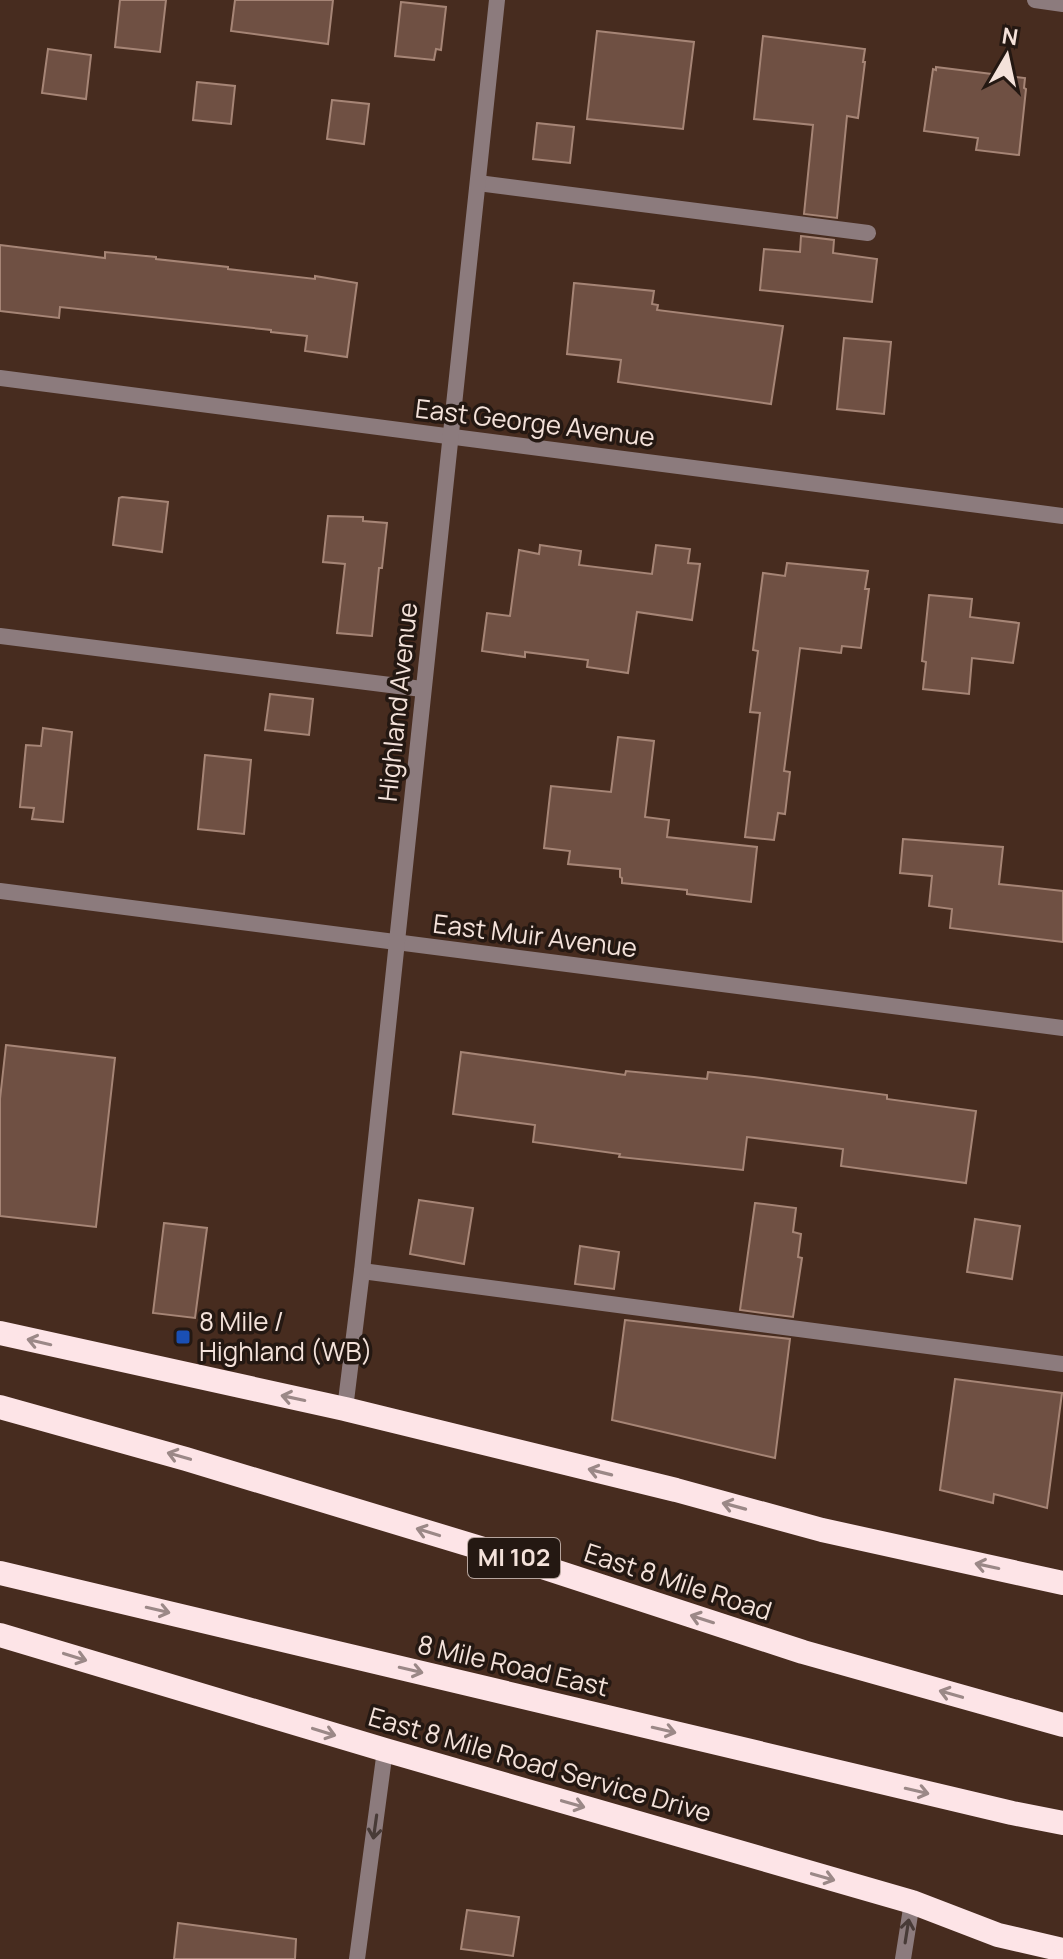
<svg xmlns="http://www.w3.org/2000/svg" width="1063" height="1959" font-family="Manrope,sans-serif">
<rect width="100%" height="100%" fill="#472c1f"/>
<g fill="#6f5043" stroke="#a68576" stroke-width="2">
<path d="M120,0H166L160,52L115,47Z"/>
<path d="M235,0H333L328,44L231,31Z"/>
<path d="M401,2L446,7L441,50L436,49L434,60L395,56Z"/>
<path d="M597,31L694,42L683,129L587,119Z"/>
<path d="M763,36L865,49L863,62H865L858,118L847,116L837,218L804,214L813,125L754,119Z"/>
<path d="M48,49L91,55L86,99L42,93Z"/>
<path d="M936,67L1025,78L1024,88L1026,89L1019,155L976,150L978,138L924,131L933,69L936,70Z"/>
<path d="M197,82L235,86L231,124L193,120Z"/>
<path d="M332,100L369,104L364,144L327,139Z"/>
<path d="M537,123L574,127L570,163L533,159Z"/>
<path d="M801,236L834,240L833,253L877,259L872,302L760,290L764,249L800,252Z"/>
<path d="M0,245L105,258V252L156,257V259L228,267V269L315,279V276L357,283L347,357L305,351L307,336L271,332V330L60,307L59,318L0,311Z"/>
<path d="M574,283L654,291L652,304L658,305L657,310L783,326L771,404L618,382L621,360L567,354Z"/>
<path d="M844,338L891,342L884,414L837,409Z"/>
<path d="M122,497L168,502L162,552L113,545L119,498Z"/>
<path d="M328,516L363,517V521L387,523L382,568H379L372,636L337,633L345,564L323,562Z"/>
<path d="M540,545L581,551L579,565L652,574L656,545L690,549L688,563L700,564L692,620L637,612L628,673L587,667L588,660L525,652V657L482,651L487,613L510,616L519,550L539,554Z"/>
<path d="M787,563L868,571L865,589H869L861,648L842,646L841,653L800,648L784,771L790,772L785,814L778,813L774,840L745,837L760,713L750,712L758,651L753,650L763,573L785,576Z"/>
<path d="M929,595L972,599L970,617L1019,623L1013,663L972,658L969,694L923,689L926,662L922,661Z"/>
<path d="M270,694L313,699L309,735L265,730Z"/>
<path d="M43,728L72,732L63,822L32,819L34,808L20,807L26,745L41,746Z"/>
<path d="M618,737L654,741L645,817L669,820L667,837L757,847L751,902L687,894V890L622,883V878L620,877V869L568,864L570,851L544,848L551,786L611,792Z"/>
<path d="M205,755L251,760L244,834L198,829Z"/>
<path d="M903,839L1003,847L999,884L1063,891V942L950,928L952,909L929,906L932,876L900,873Z"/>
<path d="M6,1045L115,1058L96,1227L0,1216V1099Z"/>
<path d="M461,1052L625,1075L626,1071L707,1079L708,1072L754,1077L887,1095V1099L976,1111L966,1183L841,1166L843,1149L747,1137L743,1170L619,1157L620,1154L533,1142L535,1125L453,1114Z"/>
<path d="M419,1200L473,1208L464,1264L410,1254Z"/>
<path d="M755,1203L796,1208L793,1232L801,1234L798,1257L802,1258L793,1317L740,1310Z"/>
<path d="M975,1219L1020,1226L1012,1279L967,1272Z"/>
<path d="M164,1223L207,1228L195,1318L153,1313Z"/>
<path d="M580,1246L619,1252L614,1289L575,1284Z"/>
<path d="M625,1320L790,1339L775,1458L612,1420Z"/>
<path d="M955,1379L1062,1393L1047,1508L994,1494L993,1503L940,1490Z"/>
<path d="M467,1910L519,1917L513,1956L461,1949Z"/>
<path d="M178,1923L296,1939L295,1959H174Z"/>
</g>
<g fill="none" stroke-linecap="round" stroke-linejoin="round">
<g stroke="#8c7b7d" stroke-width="16">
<path d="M478,183L868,233"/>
<path d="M0,636L422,689"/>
<path d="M362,1271L1063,1364"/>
</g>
<g stroke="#8c7b7d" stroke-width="16">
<path d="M1035,0L1063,4"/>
<path d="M0,378L1063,516"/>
<path d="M0,891L1063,1028"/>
<path d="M345,1409L362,1271L497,0"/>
<path d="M357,1959L385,1750"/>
<path d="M903,1959L912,1902"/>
</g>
<g stroke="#fde4e7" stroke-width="24">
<path d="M0,1333L345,1409L676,1490L822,1530L1063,1583"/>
<path d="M0,1407L186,1459L530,1563L803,1652L1063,1725"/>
<path d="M0,1573L1012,1813L1063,1823"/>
<path d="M0,1635L385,1750L912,1902L998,1935L1063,1950"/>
</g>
</g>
<defs><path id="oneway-shaft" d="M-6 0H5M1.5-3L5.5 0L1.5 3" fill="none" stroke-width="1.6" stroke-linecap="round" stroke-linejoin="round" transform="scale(2)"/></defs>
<g stroke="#9b8887">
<use href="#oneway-shaft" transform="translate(39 1342) rotate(-167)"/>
<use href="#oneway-shaft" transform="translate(293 1398) rotate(-168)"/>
<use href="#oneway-shaft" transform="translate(179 1456) rotate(-164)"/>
<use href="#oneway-shaft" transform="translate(600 1472) rotate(-166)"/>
<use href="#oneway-shaft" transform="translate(734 1506) rotate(-165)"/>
<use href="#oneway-shaft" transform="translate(428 1532) rotate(-163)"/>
<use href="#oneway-shaft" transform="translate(987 1566) rotate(-168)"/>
<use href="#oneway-shaft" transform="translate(158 1610) rotate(13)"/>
<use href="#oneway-shaft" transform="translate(702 1619) rotate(-162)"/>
<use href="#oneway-shaft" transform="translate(75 1657) rotate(17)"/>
<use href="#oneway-shaft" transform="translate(411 1670) rotate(13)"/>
<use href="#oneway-shaft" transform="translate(951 1694) rotate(-164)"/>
<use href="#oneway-shaft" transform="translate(664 1730) rotate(13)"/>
<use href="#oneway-shaft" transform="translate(324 1732) rotate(17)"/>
<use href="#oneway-shaft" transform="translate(917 1791) rotate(13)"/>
<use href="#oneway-shaft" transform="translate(573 1804) rotate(16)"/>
<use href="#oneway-shaft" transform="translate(823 1877) rotate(16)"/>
</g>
<g stroke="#483b37">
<use href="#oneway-shaft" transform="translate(375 1827) rotate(98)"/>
<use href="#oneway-shaft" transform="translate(907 1931) rotate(-81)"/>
</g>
<rect fill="#1a4fb4" stroke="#241812" stroke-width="3" x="175" y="1329" width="16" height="16" rx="4"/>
<g text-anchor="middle" stroke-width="7" stroke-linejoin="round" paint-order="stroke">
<rect fill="#241812" stroke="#b6a59e" stroke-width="2" x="468" y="1538" width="92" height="40" rx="6"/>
<g font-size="24" font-weight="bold" fill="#f4e2da">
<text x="514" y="1566">MI 102</text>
</g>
<g font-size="26" fill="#f4e2da" stroke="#241812">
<text transform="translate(535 423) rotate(7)" y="9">East George Avenue</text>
<text transform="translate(398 702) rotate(-84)" y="9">Highland Avenue</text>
<text transform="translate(535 936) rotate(7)" y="9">East Muir Avenue</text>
<text transform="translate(678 1582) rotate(18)" y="9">East 8 Mile Road</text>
<text transform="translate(513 1666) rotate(13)" y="9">8 Mile Road East</text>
<text transform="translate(540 1765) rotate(16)" y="9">East 8 Mile Road Service Drive</text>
</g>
<g font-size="26" fill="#f4e2da" stroke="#241812" text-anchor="start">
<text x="199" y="1331">8 Mile /<tspan x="199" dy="30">Highland (WB)</tspan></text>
</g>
</g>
<g transform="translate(1007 56) rotate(9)" stroke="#241812" stroke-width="6" paint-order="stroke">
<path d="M0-6L14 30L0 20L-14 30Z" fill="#f4e2da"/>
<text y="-12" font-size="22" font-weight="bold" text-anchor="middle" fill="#f4e2da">N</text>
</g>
</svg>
